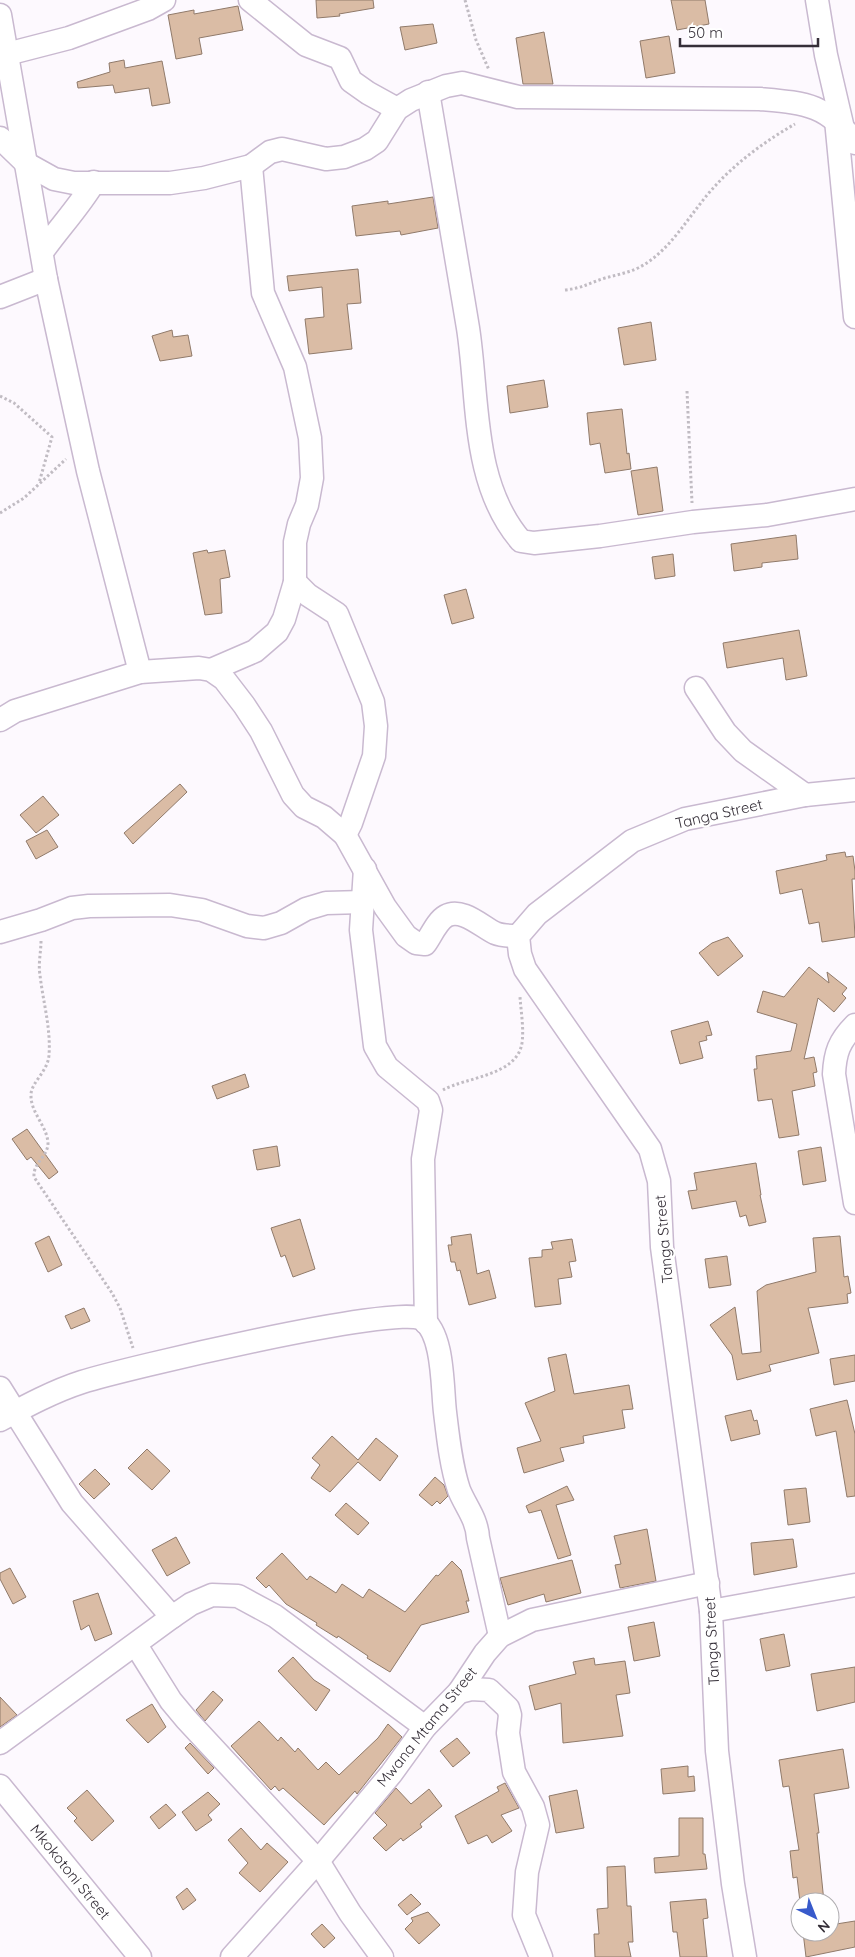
<svg xmlns="http://www.w3.org/2000/svg" width="855" height="1957" font-family="Quicksand,sans-serif">
<rect width="100%" height="100%" fill="#fdf9fe"/>
<g fill="#dabca5" stroke="#907a6a">
<path d="M316,0H373L374,8L339,14L340,16L317,18Z"/>
<path d="M671,0H705L709,24L677,30Z"/>
<path d="M238,6L243,30L199,38L202,54L176,59L168,15L194,10V14Z"/>
<path d="M433,24L437,43L405,50L400,27Z"/>
<path d="M544,32L553,84H523L516,38Z"/>
<path d="M669,36L675,73L646,78L640,41Z"/>
<path d="M124,60L125,68L162,61L170,103L152,106L149,88L115,93L113,85L78,88L77,82L110,72L109,63Z"/>
<path d="M433,197L438,228L401,235L400,231L356,236L352,206L388,201V204Z"/>
<path d="M358,269L361,303L347,304L352,349L309,354L305,319L324,317L322,287L289,291L287,276Z"/>
<path d="M651,322L656,360L624,365L618,328Z"/>
<path d="M172,330L173,337L188,335L192,356L160,361L152,336Z"/>
<path d="M544,380L548,407L510,413L507,386Z"/>
<path d="M622,409L627,454L629,453L631,469L605,473L600,443L590,445L587,413Z"/>
<path d="M657,467L663,511L638,515L631,471Z"/>
<path d="M796,535L798,559L762,563V567L734,571L731,544Z"/>
<path d="M207,550L208,553L225,550L230,577L220,579L222,613L205,615L193,553Z"/>
<path d="M673,554L675,576L655,579L652,557Z"/>
<path d="M466,589L474,618L452,624L444,595Z"/>
<path d="M799,630L807,676L786,680L783,658L727,668L723,643Z"/>
<path d="M180,784L187,792L133,844L124,833Z"/>
<path d="M43,796L59,815L36,833L20,815Z"/>
<path d="M47,830L58,847L36,859L26,841Z"/>
<path d="M845,852L846,857L853,856L855,871V879H852L855,937L822,942L819,922L809,924L802,889L780,894L776,871L819,862L827,860L826,855Z"/>
<path d="M728,937L743,956L718,976L699,953L712,943Z"/>
<path d="M809,967L829,983L827,972L847,988L842,994L846,998L834,1012L818,998L804,1059L814,1057L817,1072L813,1073L815,1086L792,1091L799,1135L779,1138L772,1099L758,1101L754,1069H757L756,1056L791,1051L797,1024L757,1012L763,991L784,997Z"/>
<path d="M708,1021L712,1035L706,1036L707,1040L699,1042L703,1058L680,1064L671,1031Z"/>
<path d="M245,1074L249,1087L217,1099L212,1086Z"/>
<path d="M27,1129L58,1172L49,1179L31,1157L27,1160L12,1139Z"/>
<path d="M277,1146L280,1166L257,1170L253,1150Z"/>
<path d="M821,1147L826,1181L803,1185L798,1151Z"/>
<path d="M756,1163L761,1195H760L766,1222L749,1226L746,1215L740,1217L736,1201L692,1209L688,1191L697,1190L694,1173Z"/>
<path d="M300,1219L315,1269L293,1277L285,1255L281,1257L271,1228Z"/>
<path d="M471,1234L477,1274L489,1270L496,1298L469,1305L460,1270L457,1271L455,1262H451L448,1245H452L451,1237Z"/>
<path d="M49,1236L62,1265L48,1272L35,1243Z"/>
<path d="M840,1236L844,1277L848,1276L851,1293L847,1294L848,1303L808,1308L819,1353L769,1365L771,1371L737,1380L732,1355L710,1325L735,1307L742,1354L761,1352L757,1291L766,1285L816,1272L813,1238Z"/>
<path d="M572,1239L576,1261L569,1262L572,1277L558,1279L561,1304L535,1307L529,1258L542,1257V1250L553,1249L551,1242Z"/>
<path d="M727,1256L731,1285L709,1288L705,1259Z"/>
<path d="M84,1308L90,1321L71,1329L65,1316Z"/>
<path d="M566,1354L574,1394L629,1385L633,1409L622,1410L625,1428L583,1436L584,1443L560,1448L564,1461L524,1473L517,1448L541,1441L525,1403L555,1391L548,1358Z"/>
<path d="M855,1355V1381L834,1385L830,1359Z"/>
<path d="M847,1400L855,1434V1496L847,1497L836,1431L816,1436L810,1409Z"/>
<path d="M751,1410L754,1421L757,1420L760,1434L731,1441L725,1416Z"/>
<path d="M332,1436L358,1460L376,1438L398,1456L380,1481L358,1462L330,1492L311,1478L320,1465L312,1458Z"/>
<path d="M147,1449L170,1471L152,1490L128,1468Z"/>
<path d="M95,1469L110,1484L94,1499L79,1484Z"/>
<path d="M435,1477L444,1485L448,1496L440,1504L437,1501L432,1506L419,1495Z"/>
<path d="M567,1486L574,1500L556,1505L571,1555L558,1559L541,1510L529,1513L526,1506Z"/>
<path d="M806,1488L810,1522L788,1525L784,1490Z"/>
<path d="M346,1503L369,1523L358,1535L335,1515Z"/>
<path d="M647,1529L656,1581L620,1588L615,1565L621,1564L614,1536Z"/>
<path d="M176,1537L190,1563L167,1576L152,1550Z"/>
<path d="M793,1539L797,1567L754,1575L751,1543Z"/>
<path d="M282,1553L307,1580L310,1576L336,1593L342,1584L363,1598L369,1589L405,1612L436,1575L438,1576L452,1561L461,1570L469,1601H466L469,1612L421,1625L390,1672L367,1658L368,1656L338,1636L337,1638L316,1625L317,1623L286,1604L269,1585L266,1588L256,1578Z"/>
<path d="M572,1560L581,1593L546,1602L544,1594L508,1605L500,1578Z"/>
<path d="M10,1568L26,1597L13,1604L0,1579V1573Z"/>
<path d="M98,1593L112,1634L95,1641L89,1625L81,1630L73,1601Z"/>
<path d="M654,1622L660,1656L634,1661L628,1627Z"/>
<path d="M784,1634L790,1666L766,1671L760,1639Z"/>
<path d="M293,1657L314,1680L330,1690L316,1711L278,1671Z"/>
<path d="M594,1658L595,1665L625,1661L630,1693L616,1695L623,1736L563,1743L561,1703L535,1710L529,1686L576,1674L573,1662Z"/>
<path d="M855,1667V1702L817,1711L811,1674Z"/>
<path d="M213,1691L223,1700L205,1721L196,1710Z"/>
<path d="M0,1697L17,1715L0,1727Z"/>
<path d="M152,1704L166,1727L148,1743L126,1720Z"/>
<path d="M259,1721L278,1741L281,1737L295,1752L298,1748L318,1770L326,1762L339,1775L378,1738L388,1724L402,1737L357,1794L355,1791L324,1825L283,1788L279,1791L275,1786L271,1790L231,1746Z"/>
<path d="M457,1738L470,1753L453,1767L440,1751Z"/>
<path d="M190,1743L214,1768L208,1774L185,1748Z"/>
<path d="M843,1749L849,1788L814,1794L819,1833H817L824,1902H800L797,1877L793,1878L790,1851L799,1850L789,1786L783,1787L779,1760Z"/>
<path d="M688,1766V1777L694,1776L695,1791L663,1794L661,1769Z"/>
<path d="M505,1783L519,1808L501,1815L512,1831L492,1843L487,1835L468,1844L455,1816L499,1791L497,1787Z"/>
<path d="M396,1788L411,1804L429,1789L442,1806L420,1824L422,1827L403,1841L401,1838L386,1851L373,1838L387,1825L375,1813Z"/>
<path d="M87,1790L114,1821L92,1841L74,1821L77,1818L67,1808Z"/>
<path d="M577,1790L584,1828L556,1833L549,1796Z"/>
<path d="M208,1792L220,1804L208,1815L212,1820L196,1831L182,1812Z"/>
<path d="M166,1804L176,1815L159,1829L150,1817Z"/>
<path d="M679,1818H703V1854H705L707,1869L655,1873L654,1858L679,1856Z"/>
<path d="M241,1828L261,1850L267,1843L288,1862L260,1892L239,1873L248,1863L228,1840Z"/>
<path d="M625,1866L627,1906H631L633,1942H628L631,1957H595L594,1934H599L597,1909L608,1908L607,1867Z"/>
<path d="M187,1888L196,1900L183,1910L176,1897Z"/>
<path d="M411,1894L421,1904L407,1915L398,1905Z"/>
<path d="M706,1899L708,1918L703,1919L707,1957H680L677,1932H673L670,1902Z"/>
<path d="M428,1912L440,1925L419,1944L405,1929L413,1921L411,1918Z"/>
<path d="M855,1921V1947L806,1957L803,1932H830V1925Z"/>
<path d="M322,1924L335,1938L324,1948L311,1934Z"/>
</g>
<g fill="none" stroke-linecap="round" stroke-linejoin="round">
<g stroke="#c9b9d0" stroke-width="25">
<g id="minor">
<path d="M250,0L306,45L340,58L351,81L368,93L397,109"/>
<path d="M817,0L826,55L842,124"/>
<path d="M0,15L46,279L88,471L140,672"/>
<path d="M7,54L69,38L148,9L164,0"/>
<path d="M428,92C441,170 455,249 468,328C479,399 471,483 521,541L534,543L600,536L693,522L767,515L855,499"/>
<path d="M836,120L855,317"/>
<path d="M0,138L27,164L54,179L74,183H170L204,178L251,166L270,152L282,149L326,159L344,157L365,149L377,141L397,109L411,100L446,86L462,83L518,97L760,99C804,103 828,104 855,143"/>
<path d="M42,252C59,228 79,207 94,182"/>
<path d="M0,297L46,279"/>
<path d="M295,582L308,595L337,614L373,702L376,726L374,756L351,823L345,835"/>
<path d="M211,670L255,651L277,632L284,619L295,582V542L299,524L307,505L312,478L310,438L295,367L263,293L251,166"/>
<path d="M696,688L725,732L743,751L805,795"/>
<path d="M0,720L15,711L140,672L199,668L211,670L224,679L244,705L261,731L293,795L304,807L324,817L345,835L385,907L406,936L416,943L425,944C431,936 437,921 446,916C462,907 482,927 495,933C502,936 511,936 518,936"/>
<path d="M365,869L361,930L375,1046L387,1067L428,1101L431,1110L423,1159L426,1323"/>
<path d="M0,932L41,920L72,908L89,906L170,905L202,910L247,926L264,928L281,923L306,909L326,903L363,902"/>
<path d="M855,1025C839,1041 835,1053 834,1074L855,1203"/>
<path d="M0,1388L72,1503L172,1617"/>
<path d="M0,1420C26,1406 54,1391 82,1382C123,1369 398,1304 422,1319C444,1334 442,1387 445,1412C448,1437 451,1466 459,1490C466,1507 477,1519 478,1538L500,1636"/>
<path d="M711,1611L855,1585"/>
<path d="M136,1645L171,1701L186,1719L318,1861L350,1913L382,1957"/>
<path d="M459,1692L471,1689L489,1690L508,1708L510,1715L508,1733L514,1772L533,1807L538,1825L527,1872L524,1915L541,1957"/>
<path d="M0,1743L172,1617L191,1604L212,1595L238,1596L275,1616L425,1727"/>
<path d="M0,1786L140,1957"/>
<path d="M232,1957L318,1861L391,1774L425,1727L459,1692L485,1653L500,1636L532,1620L708,1583"/>
<path d="M745,1957L733,1884L717,1751L711,1611L662,1247L659,1181L650,1149L525,969L520,954L518,936L537,914L632,841L685,819L805,795L855,790"/>
</g>
</g>
<g stroke="#c1bcc3" stroke-width="3" stroke-dasharray="2.5 2.5" stroke-linecap="butt">
<path d="M465,0L476,40L489,70"/>
<path d="M565,290C583,288 589,283 605,278C616,275 627,273 638,268C672,251 691,211 716,185C738,161 767,140 795,124"/>
<path d="M687,391L692,503"/>
<path d="M0,396L14,403L52,437L39,483"/>
<path d="M0,513L24,498L66,459"/>
<path d="M41,941C41,952 38,964 40,975C43,1002 51,1028 49,1055C48,1072 30,1083 31,1096C31,1113 47,1126 48,1143C48,1157 33,1162 34,1177L112,1293L120,1308L133,1348"/>
<path d="M443,1090C466,1077 517,1076 522,1043C524,1028 521,1012 520,997"/>
</g>
<use href="#minor" stroke="#fff" stroke-width="22"/>
</g>
<g text-anchor="middle" stroke-width="5" stroke-linejoin="round" paint-order="stroke">
<g font-size="15" fill="#352f38" stroke="#fff">
<text transform="translate(719 814) rotate(-13)" y="5">Tanga Street</text>
<text transform="translate(664 1239) rotate(-95)" y="5">Tanga Street</text>
<text transform="translate(712 1641) rotate(-93)" y="5">Tanga Street</text>
<text transform="translate(427 1727) rotate(-51)" y="5">Mwana Mtama Street</text>
<text transform="translate(70 1872) rotate(51)" y="5">Mkokotoni Street</text>
</g>
</g>
<g transform="translate(815 1917) rotate(137)"><circle r="24" fill="#ffffff" stroke="#aeacaf"/>
<path d="M0-4L9 19L0 12L-9 19Z" fill="#385acb"/>
<text y="-8" font-size="14" font-weight="bold" text-anchor="middle" fill="#352f38">N</text>
</g>
<path d="M680 38v8h138v-8" fill="none" stroke="#352f38" stroke-width="2.5"/>
<text x="688" y="38" font-size="15" fill="#352f38" stroke="#ffffff" stroke-width="4" paint-order="stroke">50 m</text>
</svg>
